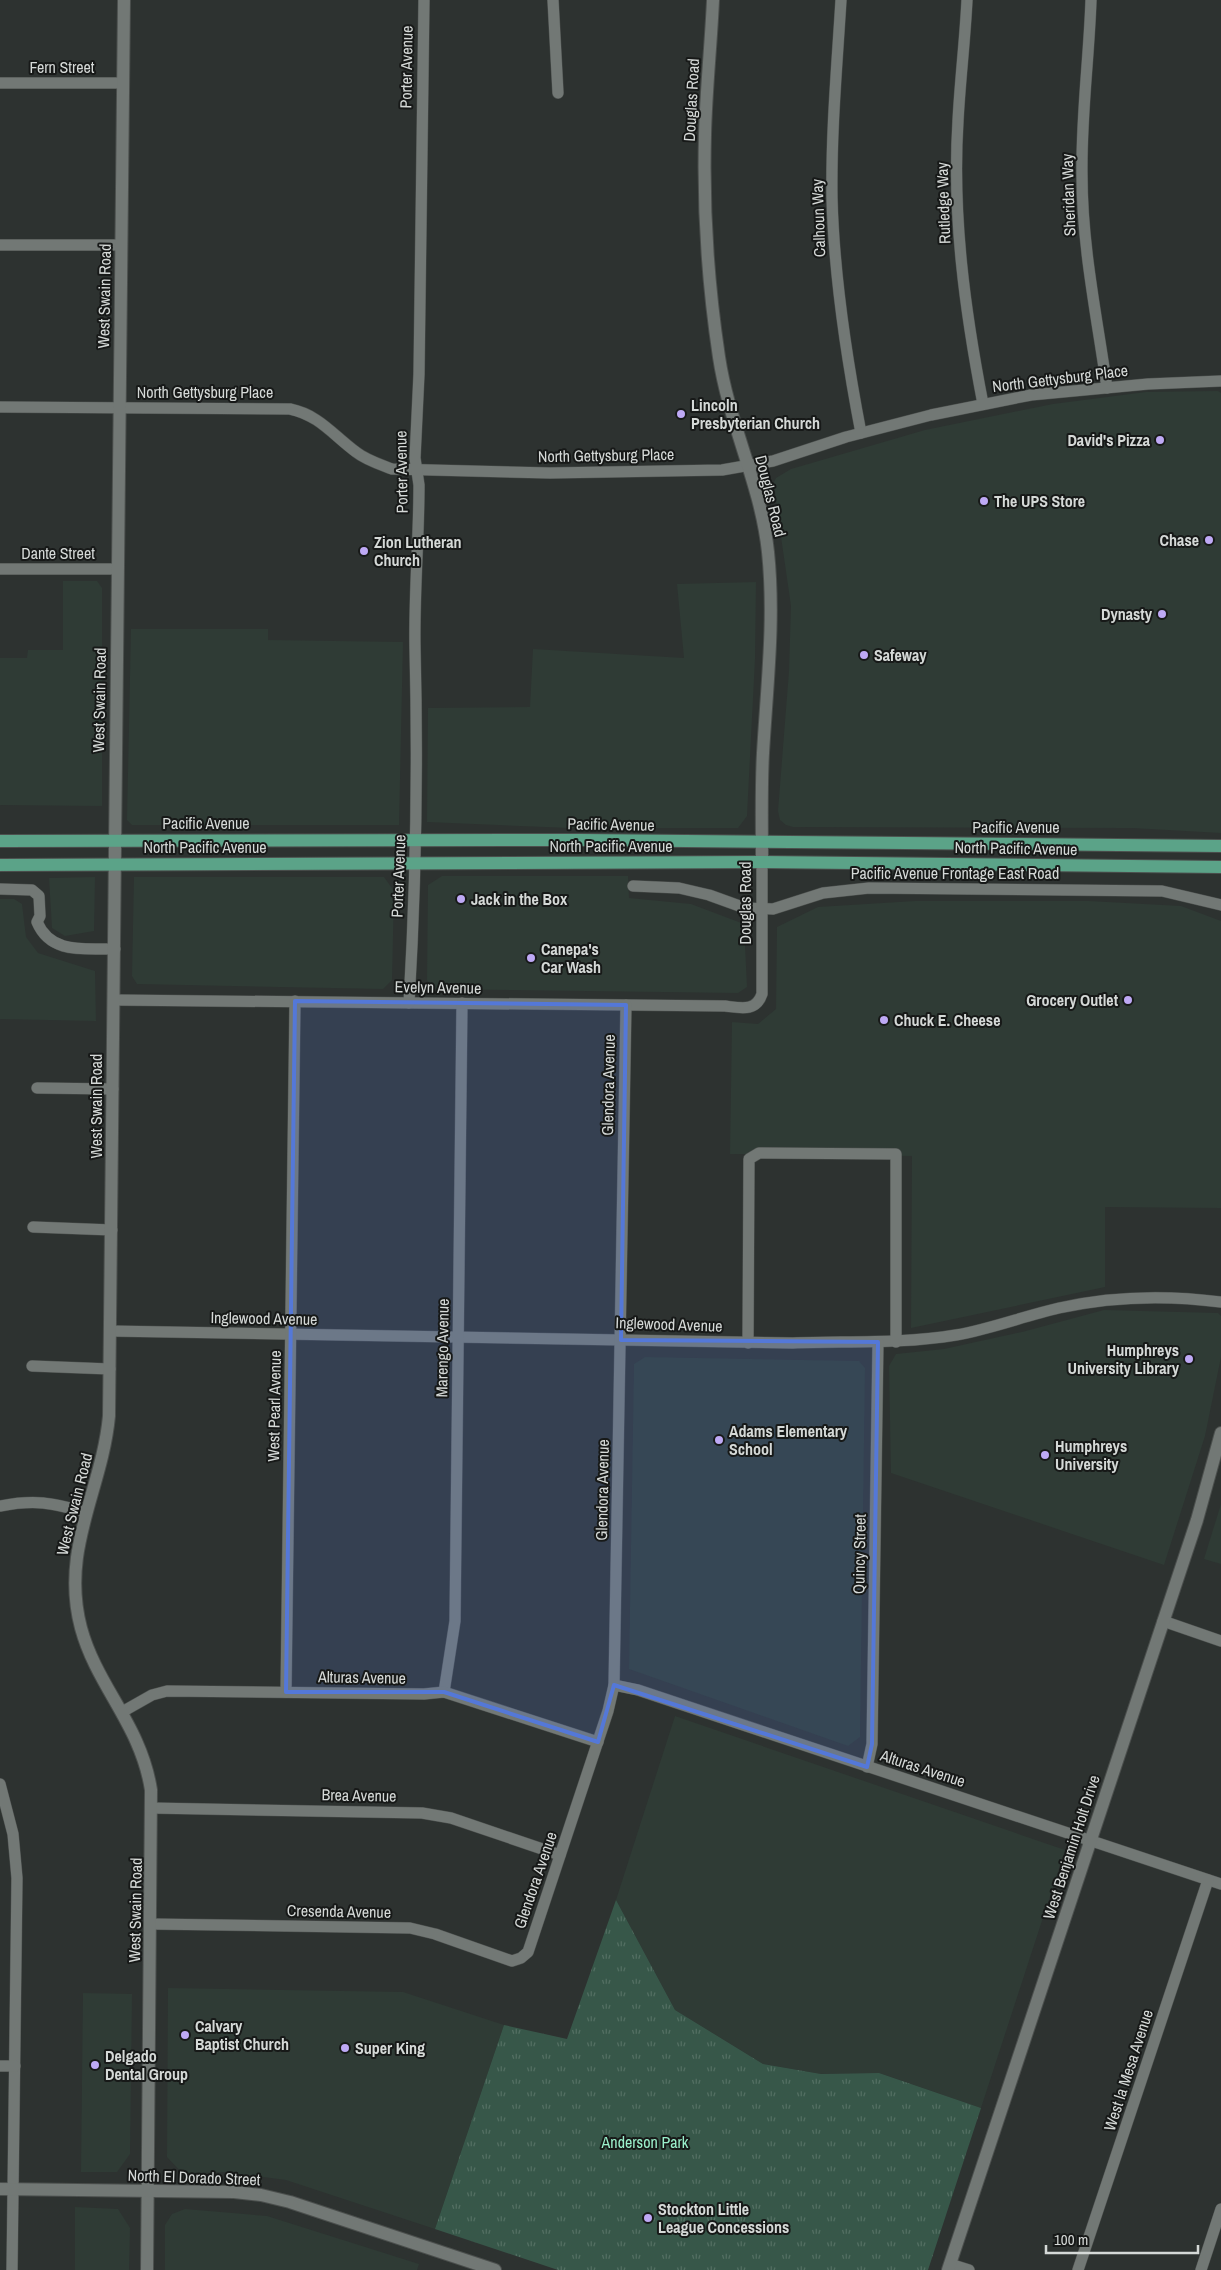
<svg xmlns="http://www.w3.org/2000/svg" width="1221" height="2270" font-family="'Archivo Narrow',sans-serif">
<defs>
<pattern id="park-tufts" width="24" height="20" patternUnits="userSpaceOnUse" patternTransform="scale(1.25)"><rect width="24" height="20" fill="#375749"/><path d="M3 7l-1-3M5 7V3M7 7l1-3M15 17l-1-3M17 17v-4M19 17l1-3" fill="none" stroke="#536f62"/></pattern>
</defs>
<rect width="100%" height="100%" fill="#2d3230"/>
<g fill="#2f3b35">
<path d="M1218,391L1221,393V833L1132,828L793,827L786,825L780,820L778,811L789,671L791,606L779,523L774,482L776,478L791,469L925,430L1053,404L1146,392Z"/>
<path d="M63,581H97L102,588V806L0,805V658H27L28,650H63Z"/>
<path d="M756,582L755,659L747,816L738,828H569L427,822L428,708L530,707L533,649L684,658L677,584Z"/>
<path d="M131,629H268V640L403,642L399,825H132L127,820Z"/>
<path d="M442,876H628L629,898L691,904L744,924L747,987L738,993L433,989L427,980L428,885Z"/>
<path d="M95,877L94,931L65,936L52,928L49,878Z"/>
<path d="M134,877H384L394,891L392,980L383,989L137,984L132,976Z"/>
<path d="M0,899H14L22,904L26,937L38,953L95,971L96,1021L0,1019Z"/>
<path d="M915,901H1089L1181,906L1221,921V1208L1105,1207V1287L911,1328L912,1156L730,1154L732,1022L758,1024L776,1009L777,927L818,907Z"/>
<path d="M1104,1310L1218,1313L1221,1316V1357L1205,1436L1164,1565L891,1473L889,1366L896,1354L944,1349L1022,1332Z"/>
<path d="M645,1357L859,1361L865,1368L860,1737L848,1746L629,1669L634,1364Z"/>
<path d="M1221,1504V1564L1204,1559Z"/>
<path d="M675,1716L1065,1850L981,2108L879,2073L821,2074L763,2064L675,2010L616,1900Z"/>
<path d="M168,1988L403,1992L504,2025L435,2229L286,2180L224,2172L183,2174L167,2157Z"/>
<path d="M83,1993L132,1994L130,2154L117,2172H81Z"/>
<path d="M75,2207L118,2209L130,2228L129,2270H75Z"/>
<path d="M185,2209L267,2216L419,2264L417,2270H165V2225L172,2214Z"/>
</g>
<path fill="url(#park-tufts)" d="M616,1900L675,2010L763,2064L821,2074L879,2073L981,2108L928,2270H558L435,2229L504,2025L567,2039Z"/>
<g fill="none" stroke-linecap="round" stroke-linejoin="round">
<g stroke="#4b4f4d" stroke-width="12">
<g id="street">
<path d="M553,0L558,93"/>
<path d="M841,0C837,66 831,132 832,198C834,277 846,355 861,433"/>
<path d="M967,0C965,41 960,81 958,121C952,216 965,311 983,404"/>
<path d="M1091,0C1089,59 1081,117 1082,175C1082,247 1097,317 1107,388"/>
<path d="M0,83H123"/>
<path d="M0,245H121"/>
<path d="M0,407L290,409C319,415 333,435 356,452C366,460 379,464 392,469L550,473L722,470L773,461L846,437L931,415L1031,395L1148,384L1221,381"/>
<path d="M0,569H117"/>
<path d="M633,886L679,888L709,895L745,908L773,909L823,893L869,888L1162,891L1221,905"/>
<path d="M0,889L32,890L39,896L40,916L37,922C51,955 85,948 115,949"/>
<path d="M115,1000L725,1006C741,1008 756,1012 762,994V862"/>
<path d="M409,1003C416,884 418,766 415,647C414,593 419,539 419,485L415,458L419,374L424,0"/>
<path d="M37,1088L113,1089"/>
<path d="M33,1227L112,1230"/>
<path d="M110,1331L793,1343C848,1341 902,1344 956,1335C991,1329 1024,1316 1059,1308C1113,1296 1166,1295 1221,1302"/>
<path d="M748,1343L749,1159L759,1153L896,1154V1342"/>
<path d="M32,1366L110,1369"/>
<path d="M0,1506C36,1499 51,1503 86,1512"/>
<path d="M1163,1621L1221,1641"/>
<path d="M614,1685L638,1690L1221,1884"/>
<path d="M286,1692L295,1001"/>
<path d="M444,1692L455,1621L462,1003"/>
<path d="M122,1712L152,1695L167,1691L424,1694L444,1692L598,1742"/>
<path d="M867,1767L872,1744L878,1342"/>
<path d="M0,1784L13,1834L17,1878L12,2270"/>
<path d="M151,1808L422,1813L451,1818L560,1855"/>
<path d="M151,1924L410,1928L435,1934L512,1961L521,1958L528,1952L608,1711L614,1685L626,1005"/>
<path d="M0,2066H15"/>
<path d="M950,2264L969,2270"/>
<path d="M1078,2270L1208,1880"/>
<path d="M1201,2270L1221,2209"/>
</g>
</g>
<g stroke="#4b4f4d" stroke-width="14">
<g id="secondary">
<path d="M124,0L109,1416C102,1491 60,1549 81,1628C97,1687 141,1725 151,1790L147,2270"/>
<path d="M713,0C711,45 706,90 705,135C703,209 708,284 719,357C729,424 761,485 768,552C775,619 767,685 763,753C761,789 762,825 762,862"/>
<path d="M0,2189L234,2192L261,2195L290,2202L495,2270"/>
<path d="M948,2270L1197,1520L1221,1433"/>
</g>
</g>
<g stroke="#4b4f4d" stroke-width="14">
<g id="primary">
<path d="M0,841L580,840L1221,846"/>
<path d="M0,865L762,862L1221,867"/>
</g>
</g>
<use href="#street" stroke="#727875" stroke-width="11"/>
<use href="#secondary" stroke="#727875" stroke-width="12"/>
<use href="#primary" stroke="#5ba388" stroke-width="12"/>
</g>
<path fill="#5478d8" fill-opacity="0.2" stroke="#5478d8" stroke-width="4" stroke-linejoin="round" d="M295,1001L626,1005L621,1340L878,1342L872,1744L867,1767L614,1685L598,1742L444,1692H286Z"/>
<g fill="#bea9f5" stroke="#171918" stroke-width="2">
<circle cx="681" cy="414" r="5"/>
<circle cx="1160" cy="440" r="5"/>
<circle cx="984" cy="501" r="5"/>
<circle cx="1209" cy="540" r="5"/>
<circle cx="364" cy="551" r="5"/>
<circle cx="1162" cy="614" r="5"/>
<circle cx="864" cy="655" r="5"/>
<circle cx="461" cy="899" r="5"/>
<circle cx="531" cy="958" r="5"/>
<circle cx="1128" cy="1000" r="5"/>
<circle cx="884" cy="1020" r="5"/>
<circle cx="1189" cy="1359" r="5"/>
<circle cx="719" cy="1440" r="5"/>
<circle cx="1045" cy="1455" r="5"/>
<circle cx="185" cy="2035" r="5"/>
<circle cx="345" cy="2048" r="5"/>
<circle cx="95" cy="2065" r="5"/>
<circle cx="648" cy="2218" r="5"/>
</g>
<g text-anchor="middle" stroke-width="4" stroke-linejoin="round" paint-order="stroke">
<g font-size="16" fill="#d5d9d7" stroke="#171918">
<text x="62" y="73">Fern Street</text>
<text transform="translate(406 67) rotate(-89)" y="6">Porter Avenue</text>
<text transform="translate(691 100) rotate(-87)" y="6">Douglas Road</text>
<text transform="translate(1068 195) rotate(-92)" y="6">Sheridan Way</text>
<text transform="translate(943 203) rotate(-92)" y="6">Rutledge Way</text>
<text transform="translate(818 218) rotate(-92)" y="6">Calhoun Way</text>
<text transform="translate(104 296) rotate(-89)" y="6">West Swain Road</text>
<text transform="translate(1060 378) rotate(-7)" y="6">North Gettysburg Place</text>
<text x="205" y="398">North Gettysburg Place</text>
<text transform="translate(606 455) rotate(-1)" y="6">North Gettysburg Place</text>
<text transform="translate(401 472) rotate(-91)" y="6">Porter Avenue</text>
<text transform="translate(771 496) rotate(76)" y="6">Douglas Road</text>
<text x="58" y="559">Dante Street</text>
<text transform="translate(99 700) rotate(-89)" y="6">West Swain Road</text>
<text x="206" y="829">Pacific Avenue</text>
<text transform="translate(611 824) rotate(1)" y="6">Pacific Avenue</text>
<text x="1016" y="833">Pacific Avenue</text>
<text x="611" y="852">North Pacific Avenue</text>
<text x="205" y="853">North Pacific Avenue</text>
<text transform="translate(1016 848) rotate(1)" y="6">North Pacific Avenue</text>
<text x="955" y="879">Pacific Avenue Frontage East Road</text>
<text transform="translate(398 876) rotate(-88)" y="6">Porter Avenue</text>
<text transform="translate(745 903) rotate(-90)" y="6">Douglas Road</text>
<text transform="translate(438 987) rotate(1)" y="6">Evelyn Avenue</text>
<text transform="translate(608 1085) rotate(-89)" y="6">Glendora Avenue</text>
<text transform="translate(96 1106) rotate(-90)" y="6">West Swain Road</text>
<text transform="translate(264 1318) rotate(1)" y="6">Inglewood Avenue</text>
<text transform="translate(669 1324) rotate(2)" y="6">Inglewood Avenue</text>
<text transform="translate(442 1348) rotate(-89)" y="6">Marengo Avenue</text>
<text transform="translate(274 1406) rotate(-89)" y="6">West Pearl Avenue</text>
<text transform="translate(602 1490) rotate(-89)" y="6">Glendora Avenue</text>
<text transform="translate(74 1504) rotate(-76)" y="6">West Swain Road</text>
<text transform="translate(859 1554) rotate(-89)" y="6">Quincy Street</text>
<text transform="translate(362 1677) rotate(1)" y="6">Alturas Avenue</text>
<text transform="translate(923 1768) rotate(18)" y="6">Alturas Avenue</text>
<text transform="translate(359 1795) rotate(1)" y="6">Brea Avenue</text>
<text transform="translate(1071 1847) rotate(-72)" y="6">West Benjamin Holt Drive</text>
<text transform="translate(535 1880) rotate(-71)" y="6">Glendora Avenue</text>
<text transform="translate(135 1910) rotate(-89)" y="6">West Swain Road</text>
<text transform="translate(339 1911) rotate(1)" y="6">Cresenda Avenue</text>
<text transform="translate(1128 2070) rotate(-72)" y="6">West la Mesa Avenue</text>
<text transform="translate(194 2177) rotate(2)" y="6">North El Dorado Street</text>
</g>
<g font-size="16" font-weight="bold" fill="#d5d9d7" stroke="#171918" text-anchor="start">
<text x="691" y="411">Lincoln<tspan x="691" dy="18">Presbyterian Church</tspan></text>
<text x="1150" y="446" text-anchor="end">David's Pizza</text>
<text x="994" y="507">The UPS Store</text>
<text x="1199" y="546" text-anchor="end">Chase</text>
<text x="374" y="548">Zion Lutheran<tspan x="374" dy="18">Church</tspan></text>
<text x="1152" y="620" text-anchor="end">Dynasty</text>
<text x="874" y="661">Safeway</text>
<text x="471" y="905">Jack in the Box</text>
<text x="541" y="955">Canepa's<tspan x="541" dy="18">Car Wash</tspan></text>
<text x="1118" y="1006" text-anchor="end">Grocery Outlet</text>
<text x="894" y="1026">Chuck E. Cheese</text>
<text x="1179" y="1356" text-anchor="end">Humphreys<tspan x="1179" dy="18">University Library</tspan></text>
<text x="729" y="1437">Adams Elementary<tspan x="729" dy="18">School</tspan></text>
<text x="1055" y="1452">Humphreys<tspan x="1055" dy="18">University</tspan></text>
<text x="195" y="2032">Calvary<tspan x="195" dy="18">Baptist Church</tspan></text>
<text x="355" y="2054">Super King</text>
<text x="105" y="2062">Delgado<tspan x="105" dy="18">Dental Group</tspan></text>
<text x="658" y="2215">Stockton Little<tspan x="658" dy="18">League Concessions</tspan></text>
</g>
<g font-size="16" fill="#9bf0cc" stroke="#171918">
<text x="645" y="2148">Anderson Park</text>
</g>
</g>
<path d="M1046 2245v8h152v-8" fill="none" stroke="#d5d9d7" stroke-width="2.5"/>
<text x="1054" y="2245" font-size="15" fill="#d5d9d7" stroke="#171918" stroke-width="4" paint-order="stroke">100 m</text>
</svg>
